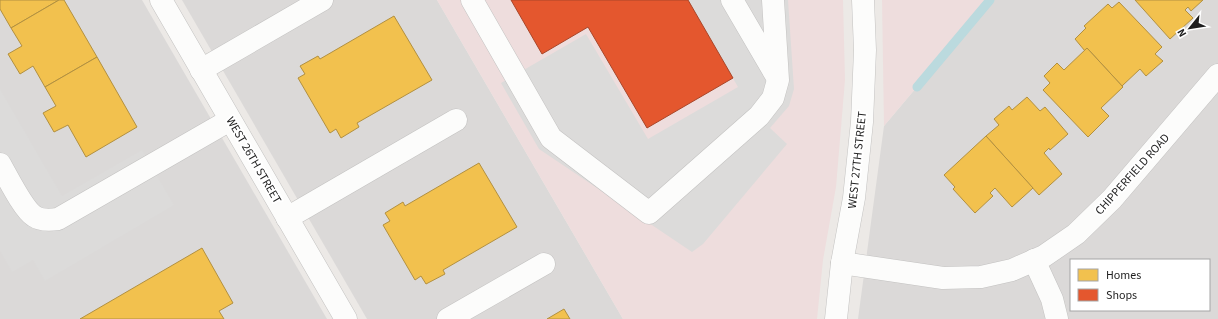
<svg xmlns="http://www.w3.org/2000/svg" width="1218" height="319" font-family="'Source Sans 3',sans-serif">
<rect width="100%" height="100%" fill="#ece9e6"/>
<g fill="#dbd9d8" fill-rule="evenodd">
<path d="M0,0H142L327,319H0Z"/>
<path d="M182,0H437L623,319H367Z"/>
<path d="M990,0H1218V319H858L884,126ZM1071,260H1209V310H1071Z"/>
</g>
<g fill="#edd">
<path d="M437,0H843L845,80L836,187L823,260L817,319H623Z"/>
<path d="M882,0H990L884,126Z"/>
</g>
<g fill="#dcdbda">
<path d="M688,0H788L794,89L789,106L770,128L787,144L703,244L692,252L539,149L501,83L586,34L648,139L738,87Z"/>
<path d="M0,89L62,196L142,150L174,205L45,281L33,260L12,272L0,251Z"/>
</g>
<g fill="#f2c14e" stroke="#b29040">
<path d="M0,0H59L11,28L0,9Z"/>
<path d="M59,0H64L97,57L45,87L33,66L20,74L8,54L22,46L11,28Z"/>
<path d="M1135,0H1203L1191,11L1188,7L1185,10L1193,18L1170,39Z"/>
<path d="M1119,2L1162,47L1155,54L1163,61L1146,76L1140,69L1122,86L1087,48L1085,51L1075,39L1086,28L1084,26L1108,4L1112,8Z"/>
<path d="M394,16L432,80L357,123L359,127L341,138L336,129L330,133L298,78L305,74L300,66L318,56L320,59Z"/>
<path d="M1087,48L1123,87L1101,108L1109,116L1088,137L1043,90L1050,83L1044,76L1057,63L1064,70Z"/>
<path d="M97,57L137,127L86,157L68,125L54,132L43,113L56,106L45,87Z"/>
<path d="M1027,97L1040,111L1045,107L1068,134L1050,150L1049,148L1044,153L1062,174L1039,195L986,136L999,125L994,119L1009,106L1012,110Z"/>
<path d="M986,136L1033,188L1012,207L995,188L990,193L993,196L975,213L953,189L955,187L944,175Z"/>
<path d="M479,163L517,227L443,270L445,274L426,284L421,276L415,280L383,225L390,221L385,213L403,202L405,206Z"/>
<path d="M202,248L233,303L219,311L224,319H80Z"/>
<path d="M564,309L570,319H547Z"/>
</g>
<path fill="#e4572e" stroke="#a94629" d="M511,0H688L733,78L647,128L588,27L542,54Z"/>
<g fill="none" stroke-linecap="round" stroke-linejoin="round">
<path stroke="#bbdade" stroke-width="9" d="M917,87L990,0"/>
<g stroke="#c3c2c1" stroke-width="23">
<g id="minor">
<path d="M161,0L346,319"/>
<path d="M472,0L551,138L649,213L759,116L773,98L778,80L773,0"/>
<path d="M732,0L777,77"/>
<path d="M201,70L322,0"/>
<path d="M0,164C7,176 23,209 34,216C41,221 51,220 58,219L230,120"/>
<path d="M287,218L456,120"/>
<path d="M1034,260L1052,299L1057,319"/>
<path d="M842,263L943,278L981,277L1012,270L1044,256L1076,234L1112,199L1218,75"/>
<path d="M448,319L544,264"/>
<path d="M836,319L842,263L854,198L862,122L865,50L863,0"/>
</g>
</g>
<use href="#minor" stroke="#fcfcfb" stroke-width="22"/>
</g>
<g text-anchor="middle" stroke-width="4" stroke-linejoin="round" paint-order="stroke">
<g font-size="12" fill="#1e1e1e" stroke="#fff">
<text transform="translate(254 160) rotate(60)" y="4">WEST 26TH STREET</text>
<text transform="translate(857 160) rotate(-84)" y="4">WEST 27TH STREET</text>
<text transform="translate(1132 174) rotate(-48)" y="4">CHIPPERFIELD ROAD</text>
</g>
</g>
<rect x="1070" y="259" width="140" height="52" fill="#ffffff" stroke="#a5a5a5"/>
<rect x="1078" y="269" width="20" height="12" fill="#f2c14e" stroke="#a5a5a5"/>
<text x="1106" y="279" font-size="12" fill="#1e1e1e">Homes</text>
<rect x="1078" y="289" width="20" height="12" fill="#e4572e" stroke="#a5a5a5"/>
<text x="1106" y="299" font-size="12" fill="#1e1e1e">Shops</text>
<g transform="translate(1190 28) rotate(240)" stroke="#ffffff" stroke-width="3" paint-order="stroke">
<path d="M0-3L7 15L0 10L-7 15Z" fill="#1e1e1e"/>
<text y="-6" font-size="11" font-weight="bold" text-anchor="middle" fill="#1e1e1e">N</text>
</g>
</svg>
